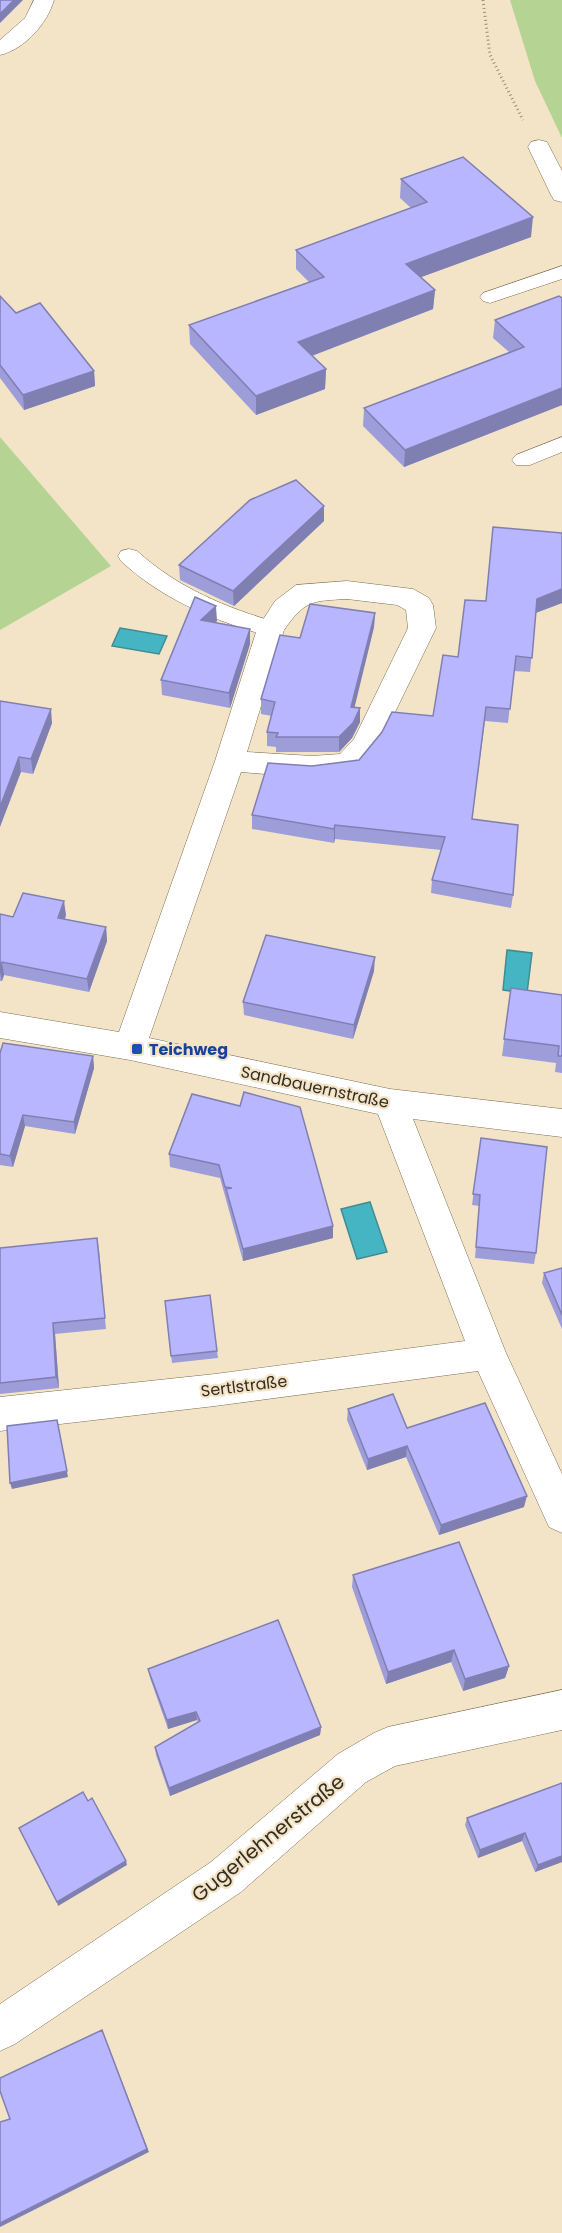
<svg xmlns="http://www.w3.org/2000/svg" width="562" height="2233" font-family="Poppins,sans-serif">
	<rect width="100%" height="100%" fill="#f4e4c7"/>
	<g fill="#b5d493">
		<path d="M 510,0 L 562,0 L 562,138 L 535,81 Z"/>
		<path d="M 0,437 L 111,566 L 0,630 Z"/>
	</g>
	<g fill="#46b5c3" stroke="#408c93" stroke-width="1.5">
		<path d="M 120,628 L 167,636 L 159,654 L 112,646 Z"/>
		<path d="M 507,950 L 532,953 L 527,993 L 503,990 Z"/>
		<path d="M 370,1202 L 387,1252 L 357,1259 L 341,1209 Z"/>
	</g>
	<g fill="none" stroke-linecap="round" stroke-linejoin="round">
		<g stroke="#7b6d53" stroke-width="1">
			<g id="lane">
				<path d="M 562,266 L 562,279 L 490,303 L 483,301 L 480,297 L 483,293 Z"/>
				<path d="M 562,437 L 562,452 L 530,465 L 516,465 L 512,460 L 516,455 Z"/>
				<path d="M 129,549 L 137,551 C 178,588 226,608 279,623 L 282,629 L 279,635 L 271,637 C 216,621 164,601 121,561 L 118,556 L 121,551 Z"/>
			</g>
		</g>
		<g stroke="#7b6d53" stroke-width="1">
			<g id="street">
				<path d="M 34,0 L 54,0 C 47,24 25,49 0,55 L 0,40 L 25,18 Z"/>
				<path d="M 539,140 L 547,142 L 562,171 L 562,202 L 554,200 L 551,195 L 528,147 L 531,142 Z"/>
				<path d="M 347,581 L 413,589 L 429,598 L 433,605 L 436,628 L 379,745 L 358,772 L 312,778 L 241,772 L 149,1038 L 390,1089 L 562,1109 L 562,1137 L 413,1119 L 506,1353 L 562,1474 L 562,1533 L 549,1527 L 478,1371 L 215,1406 L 0,1431 L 0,1397 L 215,1374 L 465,1341 L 378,1114 L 130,1060 L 0,1038 L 0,1012 L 119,1032 L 215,761 L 257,629 L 275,601 L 296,585 ZM 347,599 L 397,605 L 406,610 L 408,628 L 354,739 L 340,754 L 312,756 L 247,752 L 284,630 C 305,600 312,601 347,599 Z"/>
				<path d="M 562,1690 L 562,1730 L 395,1766 L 366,1782 L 241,1892 L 15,2044 L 0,2051 L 0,2004 L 211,1862 L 338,1754 L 374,1733 L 388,1727 Z"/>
			</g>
		</g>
		<path stroke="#988d78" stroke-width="3" stroke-dasharray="1 3" stroke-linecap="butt" d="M 483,0 L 490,55 L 523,120"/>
		<use href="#lane" fill="#fff" fill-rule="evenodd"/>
		<use href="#street" fill="#fff" fill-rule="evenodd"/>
	</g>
	<g fill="#9d9dda">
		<path d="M 401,179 L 531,237 L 421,277 L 435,290 L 433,309 L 312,356 L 326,369 L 325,389 L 256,415 L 190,344 L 189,325 L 309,282 L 296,269 L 296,250 L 411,208 L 400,198 Z"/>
		<path d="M 0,296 L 16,313 L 94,371 L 95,386 L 24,410 L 0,378 Z"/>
		<path d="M 562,298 L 562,405 L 404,467 L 363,426 L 364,408 L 509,352 L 493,338 L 495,320 Z"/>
		<path d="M 324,521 L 234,606 L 180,580 L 179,565 Z"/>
		<path d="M 562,533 L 562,603 L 536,613 L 530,672 L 514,671 L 508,723 L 485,721 L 472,819 L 513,895 L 511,908 L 431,893 L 432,880 L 441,850 L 335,839 L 334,843 L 252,829 L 252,815 L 312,766 L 359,760 L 433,716 L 458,657 L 485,601 Z"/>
		<path d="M 195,597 L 217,621 L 215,623 L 250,629 L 250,644 L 230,708 L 162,695 L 161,680 Z"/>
		<path d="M 375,613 L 374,627 L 354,707 L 360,708 L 360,722 L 352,738 L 339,752 L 276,752 L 276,747 L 267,746 L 267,732 L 272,716 L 261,714 L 261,699 L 300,638 Z"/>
		<path d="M 0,701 L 52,723 L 33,774 L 21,772 Z"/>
		<path d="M 0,914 L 13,917 L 66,915 L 65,919 L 106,927 L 107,941 L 89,992 L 4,975 L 2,981 L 0,981 Z"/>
		<path d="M 374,971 L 353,1039 L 244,1015 L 243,1002 Z"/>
		<path d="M 511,988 L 562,995 L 562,1073 L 555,1072 L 556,1063 L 502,1056 Z"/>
		<path d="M 0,1053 L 93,1056 L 94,1068 L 75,1134 L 25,1126 L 13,1167 L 0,1165 Z"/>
		<path d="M 192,1094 L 333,1238 L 243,1261 L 220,1178 L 170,1167 L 169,1154 Z"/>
		<path d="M 481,1138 L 536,1253 L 534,1264 L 475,1258 L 479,1206 L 472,1205 Z"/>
		<path d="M 97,1238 L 106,1329 L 55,1334 L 59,1388 L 0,1394 L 0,1248 Z"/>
		<path d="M 562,1268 L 562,1329 L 542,1283 L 544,1273 Z"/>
		<path d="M 165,1301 L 217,1351 L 218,1358 L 172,1363 Z"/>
		<path d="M 348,1409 L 407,1428 L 524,1507 L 439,1535 L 406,1457 L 367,1470 L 347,1420 Z"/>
		<path d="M 353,1575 L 509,1666 L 505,1678 L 463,1691 L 451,1662 L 386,1684 L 352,1587 Z"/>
		<path d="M 148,1669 L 321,1727 L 320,1735 L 170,1796 L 156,1755 L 155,1747 L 198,1722 L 197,1720 L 168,1729 L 150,1678 Z"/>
		<path d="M 562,1783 L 562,1862 L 535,1872 L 522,1841 L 478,1858 L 465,1825 L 467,1818 Z"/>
	</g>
	<g fill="#807fb2">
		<path d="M 14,0 L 23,0 L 0,23 L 0,14 Z"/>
		<path d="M 533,217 L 531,237 L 405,283 L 406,264 Z"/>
		<path d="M 435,290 L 433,309 L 298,361 L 298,342 Z"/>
		<path d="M 326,369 L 325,389 L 256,415 L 256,396 Z"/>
		<path d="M 94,371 L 95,386 L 24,410 L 23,395 Z"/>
		<path d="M 562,388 L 562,405 L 404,467 L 405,450 Z"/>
		<path d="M 324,506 L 324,521 L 234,606 L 233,591 Z"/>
		<path d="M 562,589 L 562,603 L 535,613 L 537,599 Z"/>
		<path d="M 216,606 L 217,621 L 202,635 L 201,620 Z"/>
		<path d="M 375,613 L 374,627 L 351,722 L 351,707 Z"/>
		<path d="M 250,629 L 250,644 L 230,708 L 229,693 Z"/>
		<path d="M 360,708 L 360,722 L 352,738 L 339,752 L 339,737 Z"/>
		<path d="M 51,709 L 52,723 L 33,774 L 31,759 Z"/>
		<path d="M 19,757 L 21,772 L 0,827 L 0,807 Z"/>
		<path d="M 335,825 L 335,839 L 334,843 L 334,829 Z"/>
		<path d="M 64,901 L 66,915 L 60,932 L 58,918 Z"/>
		<path d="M 106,927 L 107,941 L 89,992 L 87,979 Z"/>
		<path d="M 375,957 L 374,971 L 353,1039 L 354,1025 Z"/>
		<path d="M 2,962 L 4,975 L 2,981 L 0,972 L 0,966 Z"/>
		<path d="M 93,1056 L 94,1068 L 75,1134 L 74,1122 Z"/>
		<path d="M 23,1115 L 25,1126 L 13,1167 L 10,1156 Z"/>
		<path d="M 333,1226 L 333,1238 L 243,1261 L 243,1249 Z"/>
		<path d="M 97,1238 L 99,1250 L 106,1329 L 105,1318 Z"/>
		<path d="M 53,1323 L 55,1334 L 59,1388 L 56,1377 Z"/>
		<path d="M 57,1420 L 68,1477 L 12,1489 L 10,1483 Z"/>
		<path d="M 407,1446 L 406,1457 L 367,1470 L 368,1459 Z"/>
		<path d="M 527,1496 L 524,1507 L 439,1535 L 441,1525 Z"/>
		<path d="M 454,1650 L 451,1662 L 386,1684 L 388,1672 Z"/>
		<path d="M 509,1666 L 505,1678 L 463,1691 L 465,1679 Z"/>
		<path d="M 196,1712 L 197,1720 L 168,1729 L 167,1720 Z"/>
		<path d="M 321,1727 L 320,1735 L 170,1796 L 169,1788 Z"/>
		<path d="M 525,1833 L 522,1841 L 478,1858 L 480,1850 Z"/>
		<path d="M 562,1856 L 562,1862 L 535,1872 L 538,1865 Z"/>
		<path d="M 126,1861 L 127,1865 L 58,1906 L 57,1902 Z"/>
		<path d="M 102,2030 L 149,2152 L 0,2227 L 0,2223 Z"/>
	</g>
	<g fill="#b7b6fe" stroke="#807fb2" stroke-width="1.5">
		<path d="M 0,0 L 14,0 L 0,14 Z"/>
		<path d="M 463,157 L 533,217 L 406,264 L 435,290 L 298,342 L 326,369 L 256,396 L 189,325 L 324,277 L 296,250 L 427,202 L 401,179 Z"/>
		<path d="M 0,296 L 16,313 L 40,303 L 94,371 L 23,395 L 0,365 Z"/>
		<path d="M 559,296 L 562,298 L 562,388 L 405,450 L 364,408 L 524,347 L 495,320 Z"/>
		<path d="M 296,480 L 324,506 L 233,591 L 179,565 L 250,500 Z"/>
		<path d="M 493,527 L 562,533 L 562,589 L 537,599 L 532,658 L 516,656 L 510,709 L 486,707 L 472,819 L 518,825 L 513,895 L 432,880 L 445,837 L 335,825 L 334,829 L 252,815 L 268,763 L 312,766 L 359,760 L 382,732 L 392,712 L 433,716 L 443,655 L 458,657 L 465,600 L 486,601 Z"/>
		<path d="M 195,597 L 216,606 L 201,620 L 250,629 L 229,693 L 161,680 Z"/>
		<path d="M 310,604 L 375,613 L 351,707 L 360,708 L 353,723 L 339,737 L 276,737 L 278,733 L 267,732 L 275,702 L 261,699 L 280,635 L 300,638 Z"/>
		<path d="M 0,701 L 51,709 L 31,759 L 19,757 L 0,807 Z"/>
		<path d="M 23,893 L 64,901 L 58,918 L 106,927 L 87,979 L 2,962 L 0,966 L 0,914 L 13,917 Z"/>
		<path d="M 266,935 L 375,957 L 354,1025 L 243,1002 Z"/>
		<path d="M 511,988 L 562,995 L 562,1056 L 558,1056 L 559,1046 L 504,1039 Z"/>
		<path d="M 3,1043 L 93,1056 L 74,1122 L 23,1115 L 10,1156 L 0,1154 L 0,1053 Z"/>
		<path d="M 244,1092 L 300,1107 L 333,1226 L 243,1249 L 226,1189 L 232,1188 L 225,1187 L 219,1165 L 169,1154 L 192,1094 L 240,1106 Z"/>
		<path d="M 481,1138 L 547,1147 L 536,1253 L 476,1247 L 480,1195 L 473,1194 Z"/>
		<path d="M 97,1238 L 105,1318 L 53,1323 L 56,1377 L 0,1383 L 0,1248 Z"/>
		<path d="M 562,1268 L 562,1315 L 544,1273 Z"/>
		<path d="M 210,1295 L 217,1351 L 171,1356 L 165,1301 Z"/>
		<path d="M 393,1394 L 407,1428 L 485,1403 L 527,1496 L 441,1525 L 407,1446 L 368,1459 L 348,1409 Z"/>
		<path d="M 57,1420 L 67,1471 L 10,1483 L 7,1426 Z"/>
		<path d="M 459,1542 L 509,1666 L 465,1679 L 454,1650 L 388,1672 L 353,1575 Z"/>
		<path d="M 278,1620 L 321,1727 L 169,1788 L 155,1747 L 200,1721 L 196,1712 L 167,1720 L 148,1669 Z"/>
		<path d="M 562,1783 L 562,1856 L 538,1865 L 525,1833 L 480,1850 L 467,1818 Z"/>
		<path d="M 83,1792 L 88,1801 L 92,1798 L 126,1861 L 57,1902 L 19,1828 Z"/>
		<path d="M 102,2030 L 147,2149 L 0,2223 L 0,2122 L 10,2119 L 0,2091 L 0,2078 Z"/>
	</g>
	<rect fill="#1a4fb4" stroke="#f4e4c7" stroke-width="2" x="131" y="1043" width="12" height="12" rx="3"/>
	<g text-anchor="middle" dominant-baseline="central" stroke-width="4.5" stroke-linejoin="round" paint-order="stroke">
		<g font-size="16" font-weight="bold" fill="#164399" stroke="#f4e4c7" text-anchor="start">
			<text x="149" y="1049">Teichweg</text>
		</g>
		<g font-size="16" fill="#332d22" stroke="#f4e4c7">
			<text transform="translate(315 1087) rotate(12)">Sandbauernstraße</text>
			<text transform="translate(244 1386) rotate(-7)">Sertlstraße</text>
		</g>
		<g font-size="20" fill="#332d22" stroke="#f4e4c7">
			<text transform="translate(268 1838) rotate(-39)">Gugerlehnerstraße</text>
		</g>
	</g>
</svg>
